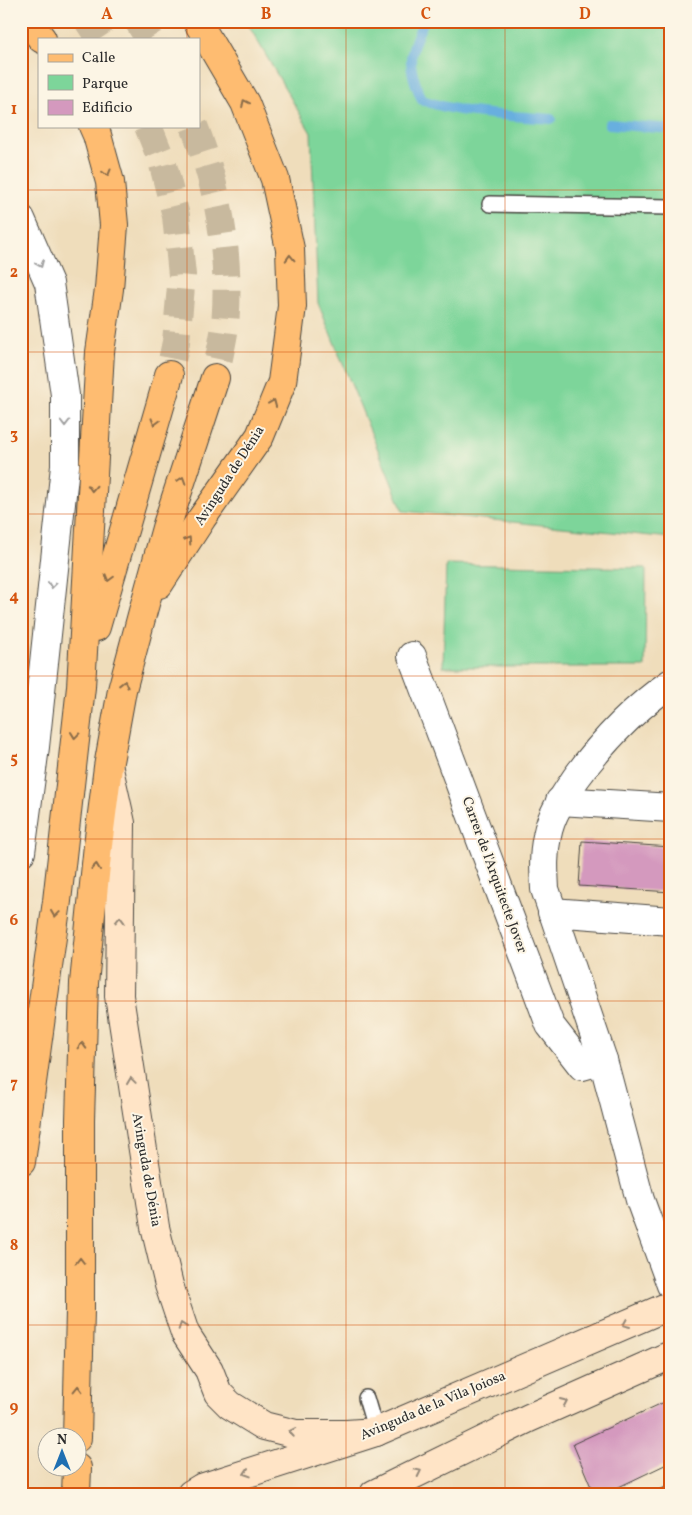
<svg xmlns="http://www.w3.org/2000/svg" width="692" height="1515" font-family="Vollkorn,serif">
	<rect width="100%" height="100%" fill="#fcf5e5"/>
	<filter id="ink" filterUnits="userSpaceOnUse"><feTurbulence type="fractalNoise" baseFrequency=".02" numOctaves="2"/><feDisplacementMap in="SourceGraphic" scale="10" xChannelSelector="R" yChannelSelector="G"/><feConvolveMatrix kernelMatrix="1 2 1 2 8 2 1 2 1" color-interpolation-filters="sRGB"/></filter>
	<filter id="wash" filterUnits="userSpaceOnUse"><feTurbulence type="fractalNoise" baseFrequency=".0096" numOctaves="4" result="noise"/><feDisplacementMap in="SourceGraphic" scale="20" xChannelSelector="R" yChannelSelector="G"/><feGaussianBlur stdDeviation="1.12" result="paint"/><feColorMatrix in="noise" values="0 0 0 0 0 0 0 0 0 0 0 0 0 0 0 0 0 1.4 0 .05"/><feComposite in="paint" operator="in"/></filter>
	<g filter="url(#wash)">
		<rect width="100%" height="100%" fill="#efddbb"/>
		<g fill="#7dd59a" stroke="#548062">
			<path d="M 246,21 L 671,21 L 671,538 L 403,511 L 318,303 L 311,133 Z"/>
			<path d="M 446,564 L 646,568 L 645,667 L 443,667 Z"/>
		</g>
		<g fill="none" stroke-linecap="round" stroke-linejoin="round">
			<g stroke="#68afdf" stroke-width="10">
				<path d="M 424,21 C 407,55 407,65 422,100 C 463,115 508,115 551,119"/>
				<path d="M 609,124 L 671,129"/>
			</g>
		</g>
		<g id="blocks">
			<g fill="#d499be">
				<path d="M 582,841 L 671,847 L 671,892 L 579,886 Z"/>
				<path d="M 671,1399 L 671,1462 L 604,1494 L 594,1494 L 573,1444 Z"/>
			</g>
		</g>
	</g>
	<g filter="url(#ink)">
		<use href="#blocks" fill-opacity="0" stroke="#484641" stroke-width="1"/>
		<g fill="none" stroke-linecap="round" stroke-linejoin="round">
			<g stroke="#c8b99e" stroke-width="28" stroke-dasharray="28 14" stroke-linecap="butt">
				<path d="M 88,21 L 100,39"/>
				<path d="M 138,21 L 149,39"/>
				<path d="M 148,126 L 162,161 L 176,216 L 182,275 L 176,342 L 169,375"/>
				<path d="M 194,126 C 219,189 231,257 225,325 C 223,343 218,360 215,378"/>
			</g>
			<g stroke="#484641" stroke-width="18">
				<g id="lane">
					<path d="M 490,204 L 671,207"/>
					<path d="M 366,1398 L 376,1432"/>
				</g>
			</g>
			<g stroke="#484641" stroke-width="30">
				<g id="street">
					<path d="M 21,219 L 49,283 L 65,395 L 65,466 L 35,747 L 21,852"/>
					<path d="M 412,656 L 550,1025 L 582,1066 L 603,1060"/>
					<path d="M 671,683 C 633,709 603,741 576,778 C 564,796 551,814 547,836 C 543,854 544,871 545,889 L 603,1060 L 640,1200 L 671,1285"/>
					<path d="M 560,801 L 671,808"/>
					<path d="M 552,912 L 671,921"/>
				</g>
			</g>
			<g stroke="#484641" stroke-width="30">
				<g id="secondary">
					<path d="M 109,769 L 121,823 L 119,996 L 155,1227 L 169,1285 L 185,1333 L 209,1370 L 218,1393 L 230,1405 L 264,1426 L 296,1434 L 346,1434 L 376,1432"/>
					<path d="M 191,1494 L 201,1488 L 376,1432 L 671,1305"/>
					<path d="M 374,1494 L 529,1418 L 671,1355"/>
				</g>
			</g>
			<g stroke="#484641" stroke-width="30">
				<g id="primary">
					<path d="M 28,21 L 42,39"/>
					<path d="M 159,584 L 202,518 L 260,436 L 282,382 L 292,306 L 290,249 L 275,179 L 245,103 L 197,21"/>
					<path d="M 96,627 L 169,375"/>
					<path d="M 21,1162 L 57,901 L 81,687 L 100,352 L 109,289 L 114,225 L 110,182 L 97,135 L 93,126"/>
					<path d="M 77,1438 L 80,1310 L 80,1120 L 84,983 L 98,845 L 108,767 L 122,690 L 143,611 L 166,528 L 215,378"/>
					<path d="M 76,1494 L 77,1468"/>
				</g>
			</g>
			<use href="#lane" stroke="#fff" stroke-width="15"/>
			<use href="#street" stroke="#fff" stroke-width="28"/>
			<use href="#secondary" stroke="#ffe4c6" stroke-width="28"/>
			<use href="#primary" stroke="#febc71" stroke-width="28"/>
			<path stroke="#2b2b2b" stroke-width="1" d="M 652,1494 L 671,1484"/>
		</g>
		<defs><path id="oneway-chevron" d="M-2-3.5L2.5 0L-2 3.5" fill="none" stroke-width="1.6" stroke-linecap="round" stroke-linejoin="round" transform="scale(1.25)"/></defs>
		<g stroke="#8a6c4a">
			<use href="#oneway-chevron" transform="translate(245 103) rotate(-116)"/>
			<use href="#oneway-chevron" transform="translate(107 173) rotate(75)"/>
			<use href="#oneway-chevron" transform="translate(290 258) rotate(-92)"/>
			<use href="#oneway-chevron" transform="translate(273 403) rotate(-67)"/>
			<use href="#oneway-chevron" transform="translate(155 422) rotate(106)"/>
			<use href="#oneway-chevron" transform="translate(182 480) rotate(-72)"/>
			<use href="#oneway-chevron" transform="translate(92 488) rotate(93)"/>
			<use href="#oneway-chevron" transform="translate(188 540) rotate(-57)"/>
			<use href="#oneway-chevron" transform="translate(109 578) rotate(106)"/>
			<use href="#oneway-chevron" transform="translate(124 684) rotate(-76)"/>
			<use href="#oneway-chevron" transform="translate(75 735) rotate(96)"/>
			<use href="#oneway-chevron" transform="translate(96 867) rotate(-84)"/>
			<use href="#oneway-chevron" transform="translate(55 914) rotate(98)"/>
			<use href="#oneway-chevron" transform="translate(82 1046) rotate(-88)"/>
			<use href="#oneway-chevron" transform="translate(80 1261) rotate(-90)"/>
			<use href="#oneway-chevron" transform="translate(78 1389) rotate(-89)"/>
		</g>
		<g stroke="#a0a0a0">
			<use href="#oneway-chevron" transform="translate(40 264) rotate(67)"/>
			<use href="#oneway-chevron" transform="translate(65 423) rotate(90)"/>
			<use href="#oneway-chevron" transform="translate(52 585) rotate(96)"/>
		</g>
		<g stroke="#958878">
			<use href="#oneway-chevron" transform="translate(120 920) rotate(-89)"/>
			<use href="#oneway-chevron" transform="translate(131 1081) rotate(-98)"/>
			<use href="#oneway-chevron" transform="translate(626 1324) rotate(157)"/>
			<use href="#oneway-chevron" transform="translate(182 1326) rotate(-109)"/>
			<use href="#oneway-chevron" transform="translate(564 1402) rotate(-24)"/>
			<use href="#oneway-chevron" transform="translate(292 1432) rotate(-170)"/>
			<use href="#oneway-chevron" transform="translate(418 1472) rotate(-26)"/>
			<use href="#oneway-chevron" transform="translate(247 1473) rotate(162)"/>
		</g>
	</g>
	<path fill="none" stroke="#d5540f" stroke-width="1" stroke-opacity="0.55" d="M 187,21 L 187,39M 346,21 L 346,1494M 505,21 L 505,1494M 187,126 L 187,1494M 21,190 L 671,190M 21,352 L 671,352M 21,514 L 671,514M 21,676 L 671,676M 21,839 L 671,839M 21,1001 L 671,1001M 21,1163 L 671,1163M 21,1325 L 671,1325"/>
	<g text-anchor="middle" dominant-baseline="central" stroke-width="4" stroke-linejoin="round" paint-order="stroke">
		<g font-size="14" fill="#2b2b2b" stroke="#fcf5e5">
			<text transform="translate(230 476) rotate(-57)">Avinguda de Dénia</text>
			<text transform="translate(494 875) rotate(70)">Carrer de l'Arquitecte Jover</text>
			<text transform="translate(146 1170) rotate(80)">Avinguda de Dénia</text>
			<text transform="translate(433 1406) rotate(-23)">Avinguda de la Vila Joiosa</text>
		</g>
	</g>
	<rect width="692" height="1515" fill="none" stroke="#fcf5e5" stroke-width="55"/>
	<rect x="38" y="38" width="162" height="90" fill="#fcf5e5" stroke="#a8a49b"/>
	<rect x="48" y="54" width="25" height="8" fill="#febc71" stroke="#a8a49b"/>
	<text x="82" y="62" font-size="15" fill="#2b2b2b">Calle</text>
	<rect x="48" y="75" width="25" height="15" fill="#7dd59a" stroke="#a8a49b"/>
	<text x="82" y="88" font-size="15" fill="#2b2b2b">Parque</text>
	<rect x="48" y="100" width="25" height="15" fill="#d499be" stroke="#a8a49b"/>
	<text x="82" y="112" font-size="15" fill="#2b2b2b">Edificio</text>
	<g transform="translate(62 1452)"><circle r="24" fill="#fcf5e5" stroke="#a8a49b"/>
	<path d="M0-4L9 19L0 12L-9 19Z" fill="#1f6fb2"/>
	<text y="-8" font-size="14" font-weight="bold" text-anchor="middle" fill="#2b2b2b">N</text>
	</g>
	<rect x="28" y="28" width="636" height="1460" fill="none" stroke="#d5540f" stroke-width="2"/>
	<g font-size="16" text-anchor="middle" font-weight="bold" fill="#d5540f">
		<text x="107" y="19">A</text>
		<text x="266" y="19">B</text>
		<text x="426" y="19">C</text>
		<text x="585" y="19">D</text>
		<text x="14" y="114">1</text>
		<text x="14" y="277">2</text>
		<text x="14" y="439">3</text>
		<text x="14" y="601">4</text>
		<text x="14" y="763">5</text>
		<text x="14" y="925">6</text>
		<text x="14" y="1088">7</text>
		<text x="14" y="1250">8</text>
		<text x="14" y="1412">9</text>
	</g>
</svg>
